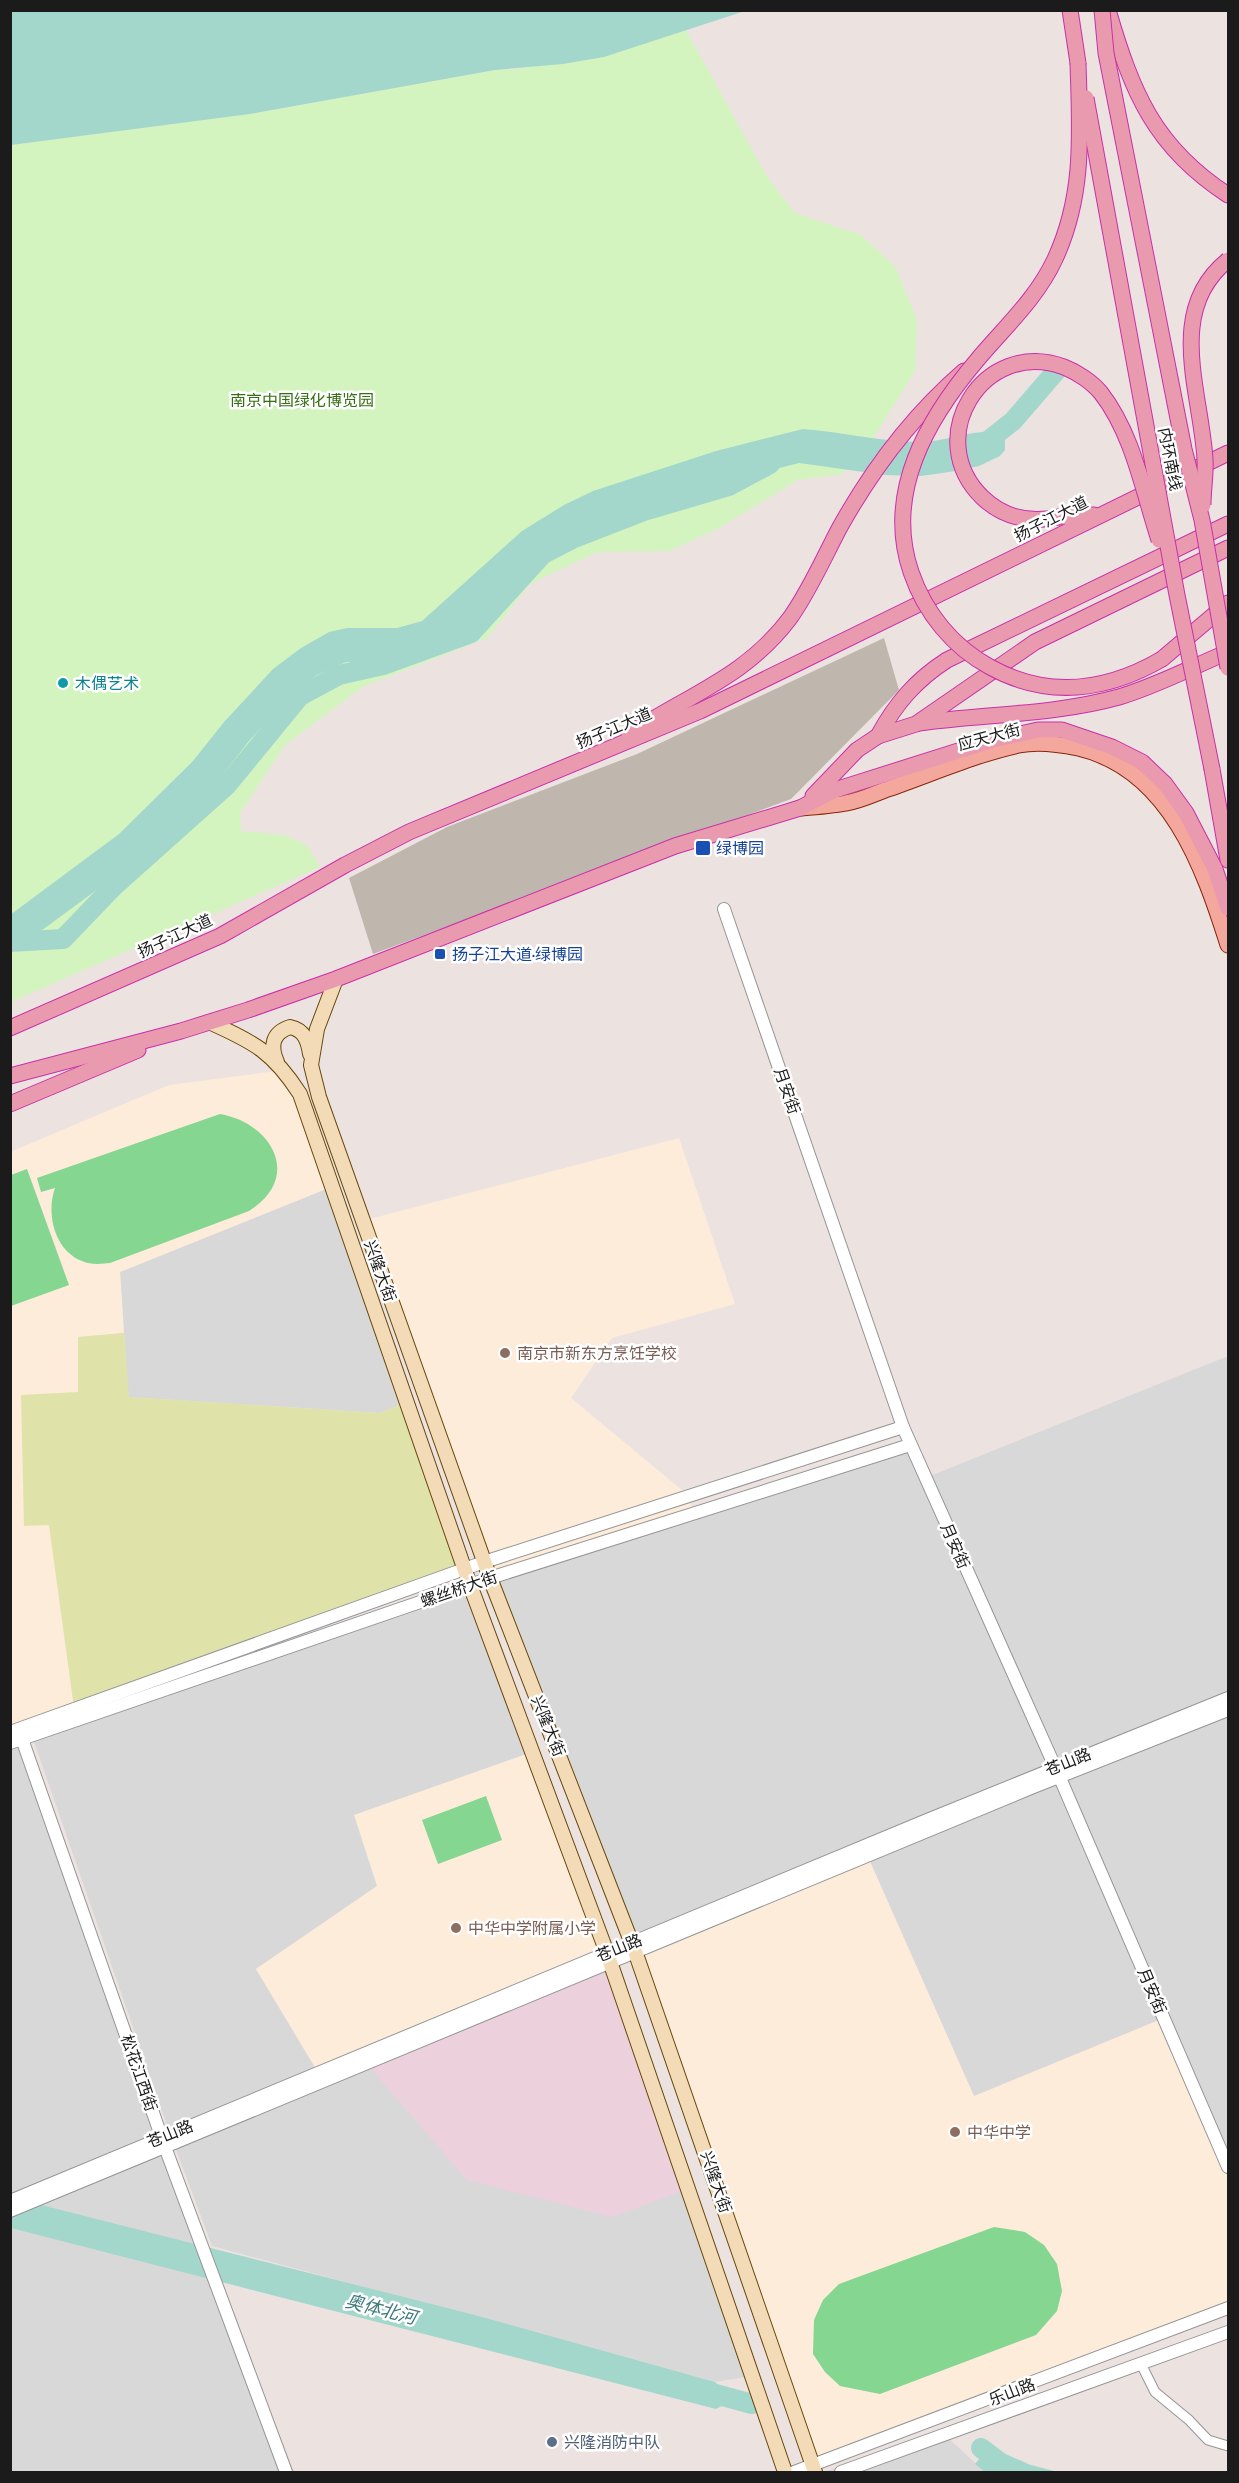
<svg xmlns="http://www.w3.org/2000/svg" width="1239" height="2483" font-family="'Space Grotesk','Noto Sans SC',sans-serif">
	<rect width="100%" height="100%" fill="#ece3e1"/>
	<g fill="#d9d8d8">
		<path d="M 331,1187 L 407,1402 L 380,1413 L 128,1397 L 120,1272 Z"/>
		<path d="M 1228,1356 L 1228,1698 L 633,1942 L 490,1578 L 910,1445 L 925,1478 Z"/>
		<path d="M 470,1585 L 532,1752 L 377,1886 L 256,1969 L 316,2069 L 170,2134 L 32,1736 Z"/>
		<path d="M 1228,1710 L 1228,2167 L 1164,2018 L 974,2097 L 868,1857 Z"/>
		<path d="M 22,1739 L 165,2147 L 294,2472 L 11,2472 L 10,1743 Z"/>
		<path d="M 367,2064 L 687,2189 L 752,2376 L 715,2382 L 212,2246 L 174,2144 Z"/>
		<path d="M 945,2435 L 985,2472 L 823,2472 Z"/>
	</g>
	<path fill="#ecd1dc" d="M 611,1963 L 687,2189 L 612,2217 L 467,2180 L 367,2064 Z"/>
	<g fill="#fcecd9">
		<path d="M 284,1070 L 331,1187 L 120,1272 L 124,1333 L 78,1337 L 79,1392 L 24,1525 L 49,1524 L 76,1720 L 10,1743 L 10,1152 L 169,1085 Z"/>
		<path d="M 679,1138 L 735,1304 L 612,1338 L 571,1398 L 688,1495 L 693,1512 L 490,1578 L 362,1221 Z"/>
		<path d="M 532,1752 L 607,1953 L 316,2069 L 256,1969 L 377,1886 L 354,1815 Z"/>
		<path d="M 868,1857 L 974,2096 L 1164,2018 L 1228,2167 L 1228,2308 L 810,2467 L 636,1953 Z"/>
	</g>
	<path fill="#bfb7ad" d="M 884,638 L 899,690 L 791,799 L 373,954 L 349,878 L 447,827 L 637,754 Z"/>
	<path fill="#e0e3a9" d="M 124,1333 L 129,1397 L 380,1413 L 407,1402 L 464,1569 L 74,1708 L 49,1525 L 24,1526 L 21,1395 L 78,1392 L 78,1337 Z"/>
	<path fill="#d3f4bf" d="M 686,30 L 767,177 L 795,213 L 861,235 L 896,268 L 917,320 L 915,371 L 871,442 L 842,474 L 798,480 L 717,529 L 669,551 L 597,552 L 530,584 L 487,638 L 364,686 L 285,745 L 240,813 L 241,831 L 284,835 L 307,845 L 320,867 L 11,1002 L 10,145 L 250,114 L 495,70 L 518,69 Z"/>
	<g fill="#84d691">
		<path d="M 220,1114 C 272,1123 303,1177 249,1211 L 110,1263 C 101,1264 91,1265 82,1261 C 54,1250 46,1213 55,1188 L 41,1192 L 37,1178 Z"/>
		<path d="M 27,1169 L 69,1285 L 11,1306 L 11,1175 Z"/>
		<path d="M 486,1796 L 502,1840 L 438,1864 L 422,1820 Z"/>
		<path d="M 994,2227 L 1025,2232 L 1044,2245 L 1057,2264 L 1062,2291 L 1057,2311 L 1036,2335 L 880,2394 L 840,2386 L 825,2372 L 813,2354 L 814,2320 L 823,2300 L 839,2284 Z"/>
	</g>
	<g fill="#a4d7cb">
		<path d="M 10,11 L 11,10 L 745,11 L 604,57 L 563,64 L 495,70 L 250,114 L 11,145 Z"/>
		<path d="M 803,429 C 843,432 882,442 922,442 C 948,441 973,429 999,432 L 1005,441 L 1005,450 L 1000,456 L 979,466 L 956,471 L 921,476 L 885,475 L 799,463 L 721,483 L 602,522 L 540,557 L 448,643 L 431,652 L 396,662 L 346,662 L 317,675 L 294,692 L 249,741 L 218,781 L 140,858 L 11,953 L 10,915 L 119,834 L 193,761 L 224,722 L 273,669 L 301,648 L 329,632 L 347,628 L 397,628 L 422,621 L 522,531 L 564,505 L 593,491 L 716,451 Z"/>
		<path d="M 10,2197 L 471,2314 L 715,2382 L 734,2400 L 716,2409 L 11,2228 Z"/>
		<path d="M 985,2452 L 999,2453 L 1012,2460 L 1058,2472 L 985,2472 L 975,2464 Z"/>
	</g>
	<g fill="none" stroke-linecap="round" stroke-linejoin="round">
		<g stroke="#a4d7cb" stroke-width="20">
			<path d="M 980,447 L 1013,421 L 1057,370"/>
			<path d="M 10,942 L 63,939 L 113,887 L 227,785 L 300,696 L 339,675 L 383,665 L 471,633 L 543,554 L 572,539 L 644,511 L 729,486 L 770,464"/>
			<path d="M 708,2392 L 752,2404"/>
			<path d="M 981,2448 L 1001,2463 L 1022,2472"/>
		</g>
		<g stroke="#959595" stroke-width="11">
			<path id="minor" d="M 1141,2364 L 1155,2392 L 1189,2420 L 1208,2440 L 1228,2446"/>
		</g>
		<g stroke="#959595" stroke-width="14">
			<g id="tertiary">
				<path d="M 724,909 L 903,1427 L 1060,1778 L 1228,2167"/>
				<path d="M 10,1732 L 484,1562 L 903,1427"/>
				<path d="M 22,1739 L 165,2147 L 286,2472"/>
				<path d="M 10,1743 L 490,1578 L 910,1445"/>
				<path d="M 10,2201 L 927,1820 L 1228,1698"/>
				<path d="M 10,2211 L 1031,1788 L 1228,1710"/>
				<path d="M 794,2472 L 1228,2308"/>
				<path d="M 841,2472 L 1228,2332"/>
			</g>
		</g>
		<g stroke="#67480c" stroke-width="16">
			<g id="secondary">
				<path d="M 336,979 L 317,1029 L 311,1065 L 319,1097 L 490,1578 L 636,1954 L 815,2472"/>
				<path d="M 209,1022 C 254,1042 273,1052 300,1094 L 470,1585 L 607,1953 L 785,2472"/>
				<path d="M 277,1062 C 270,1046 272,1033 290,1027 C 304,1030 308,1040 310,1054"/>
			</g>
		</g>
		<g stroke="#87250a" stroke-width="17">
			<path id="primary" d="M 800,808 C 815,807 831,806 846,803 C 859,801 872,795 885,790 C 929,775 973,755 1019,745 C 1038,741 1059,744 1078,748 C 1169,769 1203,866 1228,945"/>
		</g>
		<g stroke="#c830a9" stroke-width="17">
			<g id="trunk">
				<path d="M 1070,10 L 1078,63"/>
				<path d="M 1108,10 C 1132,92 1154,147 1228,195"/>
				<path d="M 1058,517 L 1094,515"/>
				<path d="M 1162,659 L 1228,603"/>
				<path d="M 919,723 C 985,714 1054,715 1119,697 C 1156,686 1192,667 1228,652"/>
				<path d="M 629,734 C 688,695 746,677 790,618 C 810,590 824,557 840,527 C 873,468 913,415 964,371"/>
				<path d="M 878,736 C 896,703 916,680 947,660 L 1228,524"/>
				<path d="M 1212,769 L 1228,860"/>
				<path d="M 813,796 L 857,750 L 878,736 L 916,724 L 1035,642 L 1228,548"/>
				<path d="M 10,1028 L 220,936 L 345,865 L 409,832 L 700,711 L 1228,453"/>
				<path d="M 10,1076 L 181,1031 L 248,1010 L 336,979 L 675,846 L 800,808 L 835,790 L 993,740 L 1038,730 L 1062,730 L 1112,747 L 1142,762 L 1165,784 L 1186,813 L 1215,869 L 1228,908"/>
				<path d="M 10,1104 L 138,1050"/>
			</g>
		</g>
		<use href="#minor" stroke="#fff" stroke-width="9"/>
		<use href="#tertiary" stroke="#fff" stroke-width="12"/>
		<use href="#secondary" stroke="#f4dbb7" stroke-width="14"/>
		<use href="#primary" stroke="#f4a79d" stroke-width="15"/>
		<use href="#trunk" stroke="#ea9aaf" stroke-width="15"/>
		<g stroke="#c830a9" stroke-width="17" stroke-linecap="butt">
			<g id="trunk-bridge">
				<path d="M 1102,10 L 1106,53 L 1184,449 L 1202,520 L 1228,668"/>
				<path d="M 1078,63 C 1080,133 1085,194 1055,259 C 1037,298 1005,327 978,359 C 927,419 884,493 911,572 C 925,613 953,647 990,667 C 1048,699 1107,691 1162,659"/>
				<path d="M 1086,98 L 1177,595 L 1212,769"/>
				<path d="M 1203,505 C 1203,490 1206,474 1205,459 C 1201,392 1165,310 1228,260"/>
				<path d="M 1058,517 C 1031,523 1004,518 983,498 C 921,439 983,337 1064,367 C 1077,372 1092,382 1101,393 C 1133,434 1143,491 1159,540"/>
			</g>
		</g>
		<use href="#trunk-bridge" stroke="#ea9aaf" stroke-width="15"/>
	</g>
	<circle fill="#0f9aa8" stroke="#fff" stroke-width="2" cx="63" cy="683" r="6"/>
	<g fill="#1a4fb4" stroke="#fff" stroke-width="2">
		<rect x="695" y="840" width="16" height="16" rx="3"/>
		<rect x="434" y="948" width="12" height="12" rx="3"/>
	</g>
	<g fill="#8d6e63" stroke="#fff" stroke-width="2">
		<circle cx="505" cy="1353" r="6"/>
		<circle cx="456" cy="1928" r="6"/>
		<circle cx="955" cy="2132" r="6"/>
	</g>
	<circle fill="#5c6f8a" stroke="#fff" stroke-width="2" cx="552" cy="2442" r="6"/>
	<g text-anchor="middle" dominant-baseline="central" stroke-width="5" stroke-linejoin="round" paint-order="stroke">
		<g font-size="16" fill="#356f13" stroke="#fff">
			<text x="302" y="400">南京中国绿化博览园</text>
		</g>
		<g font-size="16" fill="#1b1b1b" stroke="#fff">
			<text transform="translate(1170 459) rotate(79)">内环南线</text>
			<text transform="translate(1051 519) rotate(-27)">扬子江大道</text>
			<text transform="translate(614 728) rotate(-23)">扬子江大道</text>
			<text transform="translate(989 737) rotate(-15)">应天大街</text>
			<text transform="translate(175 936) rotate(-25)">扬子江大道</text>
			<text transform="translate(787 1091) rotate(71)">月安街</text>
			<text transform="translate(380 1271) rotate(70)">兴隆大街</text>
			<text transform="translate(955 1546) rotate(66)">月安街</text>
			<text transform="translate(459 1589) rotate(-19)">螺丝桥大街</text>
			<text transform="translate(548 1726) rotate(68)">兴隆大街</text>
			<text transform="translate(1068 1762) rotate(-22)">苍山路</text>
			<text transform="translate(619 1948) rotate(-22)">苍山路</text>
			<text transform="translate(1152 1991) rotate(67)">月安街</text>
			<text transform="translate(139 2073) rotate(71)">松花江西街</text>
			<text transform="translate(170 2134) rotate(-22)">苍山路</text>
			<text transform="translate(716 2182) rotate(71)">兴隆大街</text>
			<text transform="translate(1012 2392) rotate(-21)">乐山路</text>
		</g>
		<g font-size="16" fill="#0d838f" stroke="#fff" text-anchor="start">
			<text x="75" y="683">木偶艺术</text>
		</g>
		<g font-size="16" fill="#164399" stroke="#fff" text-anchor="start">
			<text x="716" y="848">绿博园</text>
			<text x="452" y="954">扬子江大道·绿博园</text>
		</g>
		<g font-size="16" fill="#785e54" stroke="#fff" text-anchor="start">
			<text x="517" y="1353">南京市新东方烹饪学校</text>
			<text x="468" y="1928">中华中学附属小学</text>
			<text x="967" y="2132">中华中学</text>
		</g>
		<g font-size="16" fill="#4e5e75" stroke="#fff" text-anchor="start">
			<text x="564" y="2442">兴隆消防中队</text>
		</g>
		<g font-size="18" font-style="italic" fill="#407b7e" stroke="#fff">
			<text transform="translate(381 2309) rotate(14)">奥体北河</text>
		</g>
	</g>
	<rect width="1239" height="2483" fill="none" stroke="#1b1b1b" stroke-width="24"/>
</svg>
